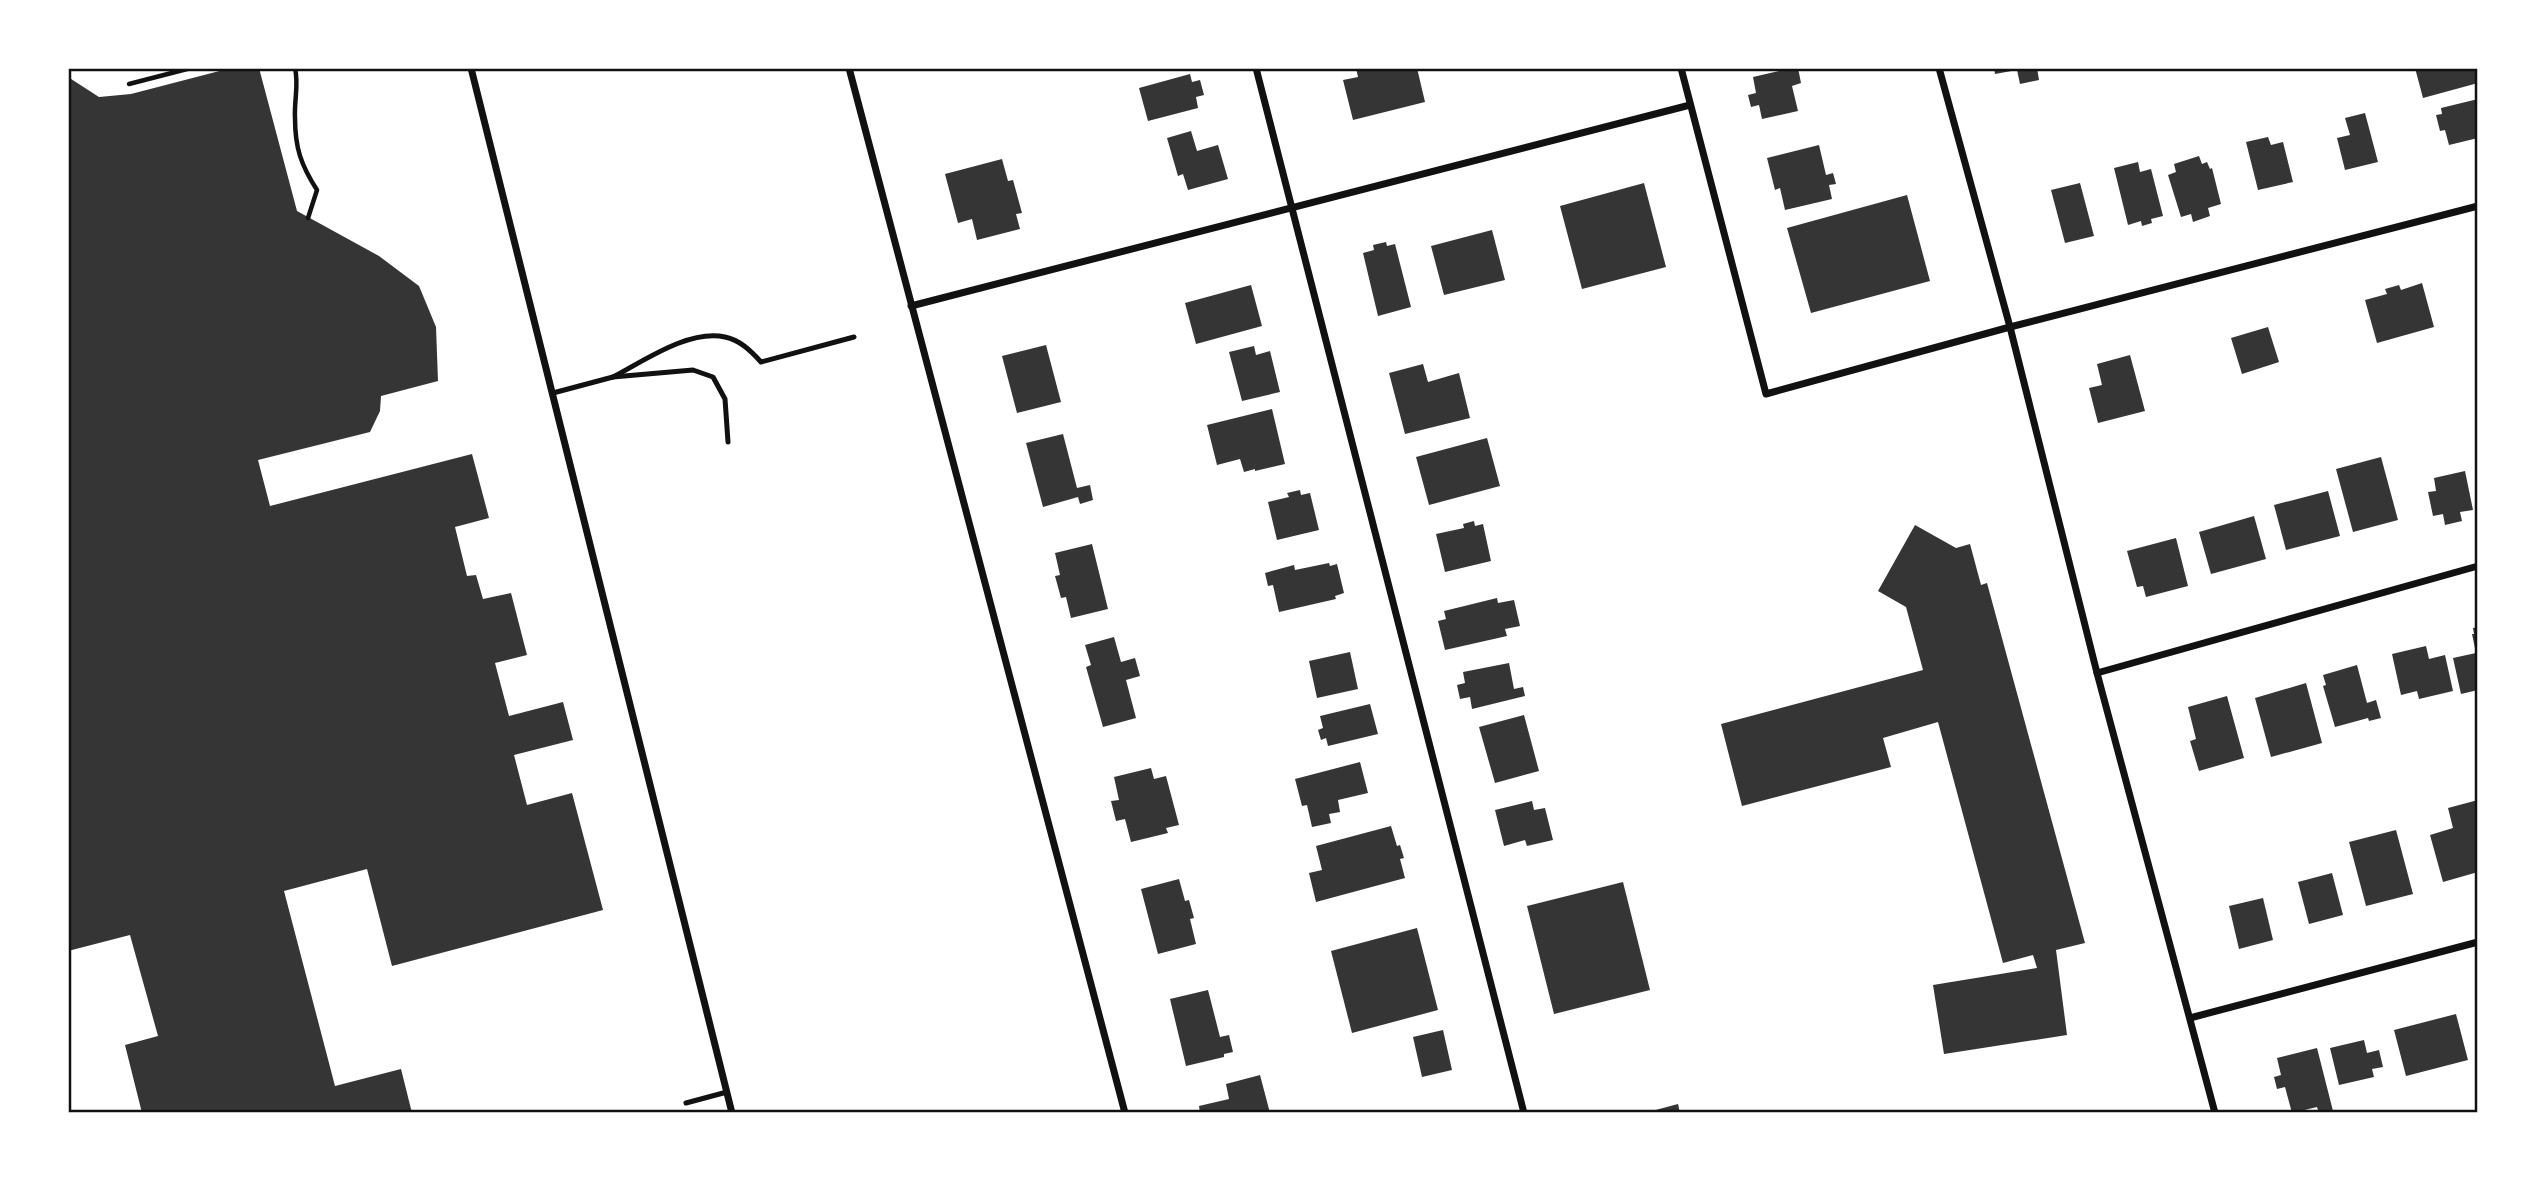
<svg xmlns="http://www.w3.org/2000/svg" width="2546" height="1181" font-family="Lato,sans-serif">
	<rect width="100%" height="100%" fill="#fff"/>
	<g fill="#353535">
		<path d="M 231,68 L 259,68 L 297,211 L 379,256 L 419,286 L 436,327 L 438,381 L 381,396 L 380,411 L 370,432 L 258,460 L 270,506 L 472,454 L 489,518 L 455,527 L 467,576 L 476,575 L 483,599 L 511,593 L 527,655 L 495,663 L 509,716 L 563,702 L 573,740 L 514,755 L 527,805 L 572,793 L 603,910 L 392,966 L 367,869 L 284,891 L 335,1086 L 401,1069 L 412,1113 L 142,1113 L 125,1045 L 158,1036 L 130,935 L 68,951 L 68,77 L 99,97 L 131,94 Z"/>
		<path d="M 1356,68 L 1417,68 L 1425,102 L 1353,120 L 1343,80 L 1358,77 Z"/>
		<path d="M 1792,68 L 1798,68 L 1801,83 L 1792,86 L 1798,111 L 1762,119 L 1759,105 L 1751,107 L 1748,95 L 1756,93 L 1753,77 Z"/>
		<path d="M 1994,68 L 2037,68 L 2039,80 L 2020,84 L 2017,70 L 1995,74 Z"/>
		<path d="M 2415,68 L 2478,68 L 2478,83 L 2423,98 Z"/>
		<path d="M 1190,74 L 1192,82 L 1200,80 L 1204,95 L 1196,97 L 1198,108 L 1148,121 L 1139,88 Z"/>
		<path d="M 2478,99 L 2478,138 L 2449,145 L 2445,130 L 2440,131 L 2436,115 L 2442,114 L 2441,108 Z"/>
		<path d="M 2365,113 L 2378,162 L 2345,170 L 2337,138 L 2350,135 L 2345,118 Z"/>
		<path d="M 1191,131 L 1197,151 L 1218,145 L 1228,179 L 1188,190 L 1183,174 L 1178,176 L 1167,138 Z"/>
		<path d="M 2268,137 L 2271,145 L 2283,142 L 2293,182 L 2258,190 L 2246,142 Z"/>
		<path d="M 1819,145 L 1826,175 L 1833,173 L 1836,184 L 1829,185 L 1832,199 L 1785,210 L 1780,188 L 1775,190 L 1767,158 Z"/>
		<path d="M 2199,156 L 2202,164 L 2207,162 L 2210,169 L 2212,168 L 2221,204 L 2208,208 L 2210,216 L 2193,222 L 2191,214 L 2181,217 L 2168,175 L 2176,172 L 2174,164 Z"/>
		<path d="M 1002,159 L 1008,181 L 1013,180 L 1022,213 L 1016,214 L 1020,229 L 977,240 L 972,219 L 958,223 L 945,174 Z"/>
		<path d="M 2138,162 L 2140,172 L 2151,169 L 2163,216 L 2151,219 L 2152,223 L 2142,226 L 2141,221 L 2128,225 L 2114,168 Z"/>
		<path d="M 1644,183 L 1666,267 L 1582,289 L 1560,206 Z"/>
		<path d="M 2080,183 L 2094,236 L 2065,243 L 2051,190 Z"/>
		<path d="M 1907,195 L 1930,281 L 1811,313 L 1787,228 Z"/>
		<path d="M 1492,230 L 1505,280 L 1444,295 L 1431,246 Z"/>
		<path d="M 1386,242 L 1387,246 L 1395,244 L 1411,307 L 1378,316 L 1363,253 L 1374,250 L 1373,245 Z"/>
		<path d="M 2422,283 L 2434,327 L 2377,343 L 2365,300 L 2387,294 L 2385,289 L 2399,285 L 2401,290 Z"/>
		<path d="M 1251,285 L 1262,326 L 1196,344 L 1185,303 Z"/>
		<path d="M 2268,327 L 2279,362 L 2242,374 L 2231,338 Z"/>
		<path d="M 1046,345 L 1061,402 L 1017,413 L 1002,356 Z"/>
		<path d="M 1254,346 L 1256,355 L 1270,351 L 1280,392 L 1242,401 L 1229,352 Z"/>
		<path d="M 2130,355 L 2145,411 L 2098,423 L 2089,388 L 2102,385 L 2097,364 Z"/>
		<path d="M 1423,364 L 1428,382 L 1459,373 L 1470,418 L 1405,434 L 1389,373 Z"/>
		<path d="M 1272,409 L 1285,464 L 1255,471 L 1255,469 L 1244,472 L 1240,459 L 1217,465 L 1207,425 Z"/>
		<path d="M 1063,434 L 1077,488 L 1090,485 L 1093,500 L 1080,504 L 1078,497 L 1043,507 L 1026,443 Z"/>
		<path d="M 1487,438 L 1500,486 L 1429,505 L 1416,457 Z"/>
		<path d="M 2381,457 L 2398,520 L 2353,532 L 2336,469 Z"/>
		<path d="M 2465,471 L 2473,510 L 2460,512 L 2462,521 L 2445,525 L 2443,514 L 2433,516 L 2428,492 L 2436,491 L 2434,478 Z"/>
		<path d="M 1300,490 L 1301,495 L 1310,493 L 1319,530 L 1277,540 L 1268,502 L 1289,497 L 1287,493 Z"/>
		<path d="M 2328,491 L 2340,536 L 2286,550 L 2274,505 Z"/>
		<path d="M 2254,516 L 2266,559 L 2211,574 L 2199,532 Z"/>
		<path d="M 1474,521 L 1475,526 L 1483,524 L 1491,561 L 1445,572 L 1436,534 L 1464,528 L 1463,524 Z"/>
		<path d="M 1915,525 L 1956,548 L 1970,544 L 1981,585 L 1987,583 L 2085,943 L 2056,950 L 2067,1035 L 1944,1054 L 1933,985 L 2037,968 L 2033,955 L 2003,963 L 1938,722 L 1883,738 L 1891,767 L 1742,806 L 1721,724 L 1923,670 L 1906,607 L 1878,591 Z"/>
		<path d="M 2176,538 L 2188,586 L 2146,597 L 2143,586 L 2137,587 L 2127,551 Z"/>
		<path d="M 1092,544 L 1108,609 L 1071,618 L 1066,597 L 1061,598 L 1055,576 L 1060,575 L 1055,553 Z"/>
		<path d="M 1329,563 L 1330,566 L 1337,564 L 1344,593 L 1335,596 L 1336,599 L 1279,612 L 1273,585 L 1268,586 L 1265,573 L 1294,565 L 1295,570 Z"/>
		<path d="M 1497,598 L 1498,603 L 1514,600 L 1520,626 L 1505,629 L 1507,636 L 1445,650 L 1438,621 L 1446,619 L 1444,611 Z"/>
		<path d="M 2478,627 L 2478,690 L 2461,694 L 2453,658 L 2476,653 L 2472,634 L 2474,634 L 2473,628 Z"/>
		<path d="M 1114,637 L 1121,662 L 1135,658 L 1140,676 L 1126,680 L 1136,718 L 1103,727 L 1086,667 L 1091,665 L 1085,645 Z"/>
		<path d="M 2426,646 L 2429,659 L 2445,655 L 2453,691 L 2419,699 L 2417,691 L 2401,695 L 2392,654 Z"/>
		<path d="M 1350,652 L 1358,689 L 1317,698 L 1309,661 Z"/>
		<path d="M 1509,663 L 1514,689 L 1523,687 L 1525,696 L 1472,709 L 1470,697 L 1460,699 L 1457,685 L 1465,683 L 1463,672 Z"/>
		<path d="M 2357,665 L 2367,703 L 2376,700 L 2381,718 L 2369,721 L 2368,718 L 2335,727 L 2323,686 L 2326,685 L 2323,675 Z"/>
		<path d="M 2306,683 L 2322,743 L 2271,757 L 2255,698 Z"/>
		<path d="M 2227,696 L 2244,758 L 2199,771 L 2190,741 L 2196,739 L 2188,707 Z"/>
		<path d="M 1370,704 L 1378,734 L 1328,746 L 1326,738 L 1321,740 L 1318,730 L 1323,728 L 1320,716 Z"/>
		<path d="M 1524,715 L 1539,771 L 1495,783 L 1479,727 Z"/>
		<path d="M 1360,762 L 1368,793 L 1338,800 L 1340,812 L 1329,814 L 1331,823 L 1312,827 L 1307,805 L 1302,806 L 1295,779 Z"/>
		<path d="M 1151,768 L 1154,779 L 1166,776 L 1179,825 L 1166,828 L 1168,833 L 1131,842 L 1125,819 L 1116,821 L 1111,801 L 1119,800 L 1114,777 Z"/>
		<path d="M 2478,800 L 2478,872 L 2443,882 L 2430,835 L 2453,828 L 2448,808 Z"/>
		<path d="M 1532,801 L 1534,810 L 1545,808 L 1553,840 L 1527,846 L 1525,840 L 1504,846 L 1495,810 Z"/>
		<path d="M 1391,826 L 1397,846 L 1400,845 L 1404,858 L 1400,859 L 1405,878 L 1316,902 L 1309,873 L 1322,870 L 1316,846 Z"/>
		<path d="M 2396,830 L 2413,894 L 2366,906 L 2349,842 Z"/>
		<path d="M 2332,873 L 2343,915 L 2309,924 L 2298,882 Z"/>
		<path d="M 1179,879 L 1185,901 L 1189,900 L 1194,918 L 1190,919 L 1196,944 L 1158,954 L 1141,889 Z"/>
		<path d="M 1623,882 L 1650,990 L 1554,1014 L 1527,906 Z"/>
		<path d="M 2263,898 L 2273,940 L 2239,949 L 2229,906 Z"/>
		<path d="M 1417,928 L 1438,1010 L 1352,1033 L 1331,951 Z"/>
		<path d="M 1208,990 L 1220,1037 L 1229,1035 L 1233,1052 L 1224,1054 L 1224,1057 L 1186,1066 L 1170,999 Z"/>
		<path d="M 2456,1014 L 2468,1060 L 2406,1076 L 2394,1030 Z"/>
		<path d="M 1443,1030 L 1452,1070 L 1422,1077 L 1413,1037 Z"/>
		<path d="M 2364,1040 L 2367,1053 L 2379,1050 L 2383,1067 L 2372,1069 L 2374,1077 L 2339,1085 L 2330,1048 Z"/>
		<path d="M 2317,1048 L 2333,1111 L 2319,1113 L 2317,1107 L 2292,1113 L 2285,1087 L 2277,1089 L 2274,1077 L 2281,1075 L 2277,1058 Z"/>
		<path d="M 1260,1075 L 1270,1113 L 1200,1113 L 1199,1106 L 1229,1099 L 1226,1084 Z"/>
		<path d="M 1678,1104 L 1680,1113 L 1648,1113 L 1648,1112 Z"/>
	</g>
	<g fill="none" stroke-linecap="round" stroke-linejoin="round">
		<g stroke="#111" stroke-width="4.5">
			<path d="M 295,68 C 299,85 294,100 295,118 C 295,148 301,165 317,190 L 308,218"/>
			<path d="M 129,84 L 191,68"/>
		</g>
		<g stroke="#111" stroke-width="5">
			<path d="M 613,377 C 644,361 689,329 725,337 C 740,340 751,351 761,362 L 854,337"/>
			<path d="M 553,393 L 613,377 L 693,370 L 713,377 L 725,399 L 728,442"/>
			<path d="M 686,1103 L 727,1092"/>
		</g>
		<g stroke="#111" stroke-width="7">
			<path d="M 471,68 L 732,1113"/>
			<path d="M 849,68 L 1125,1113"/>
			<path d="M 1256,68 L 1524,1113"/>
			<path d="M 1681,68 L 1766,394 L 2010,327 L 2478,206"/>
			<path d="M 1939,68 L 2010,327 L 2097,673 L 2215,1113"/>
			<path d="M 911,306 L 1690,105"/>
			<path d="M 2097,673 L 2478,566"/>
			<path d="M 2190,1018 L 2478,942"/>
		</g>
	</g>
	<rect width="2546" height="1181" fill="none" stroke="#ffffff" stroke-width="140"/>
	<rect x="70" y="70" width="2406" height="1041" fill="none" stroke="#111" stroke-width="2.5"/>
</svg>
